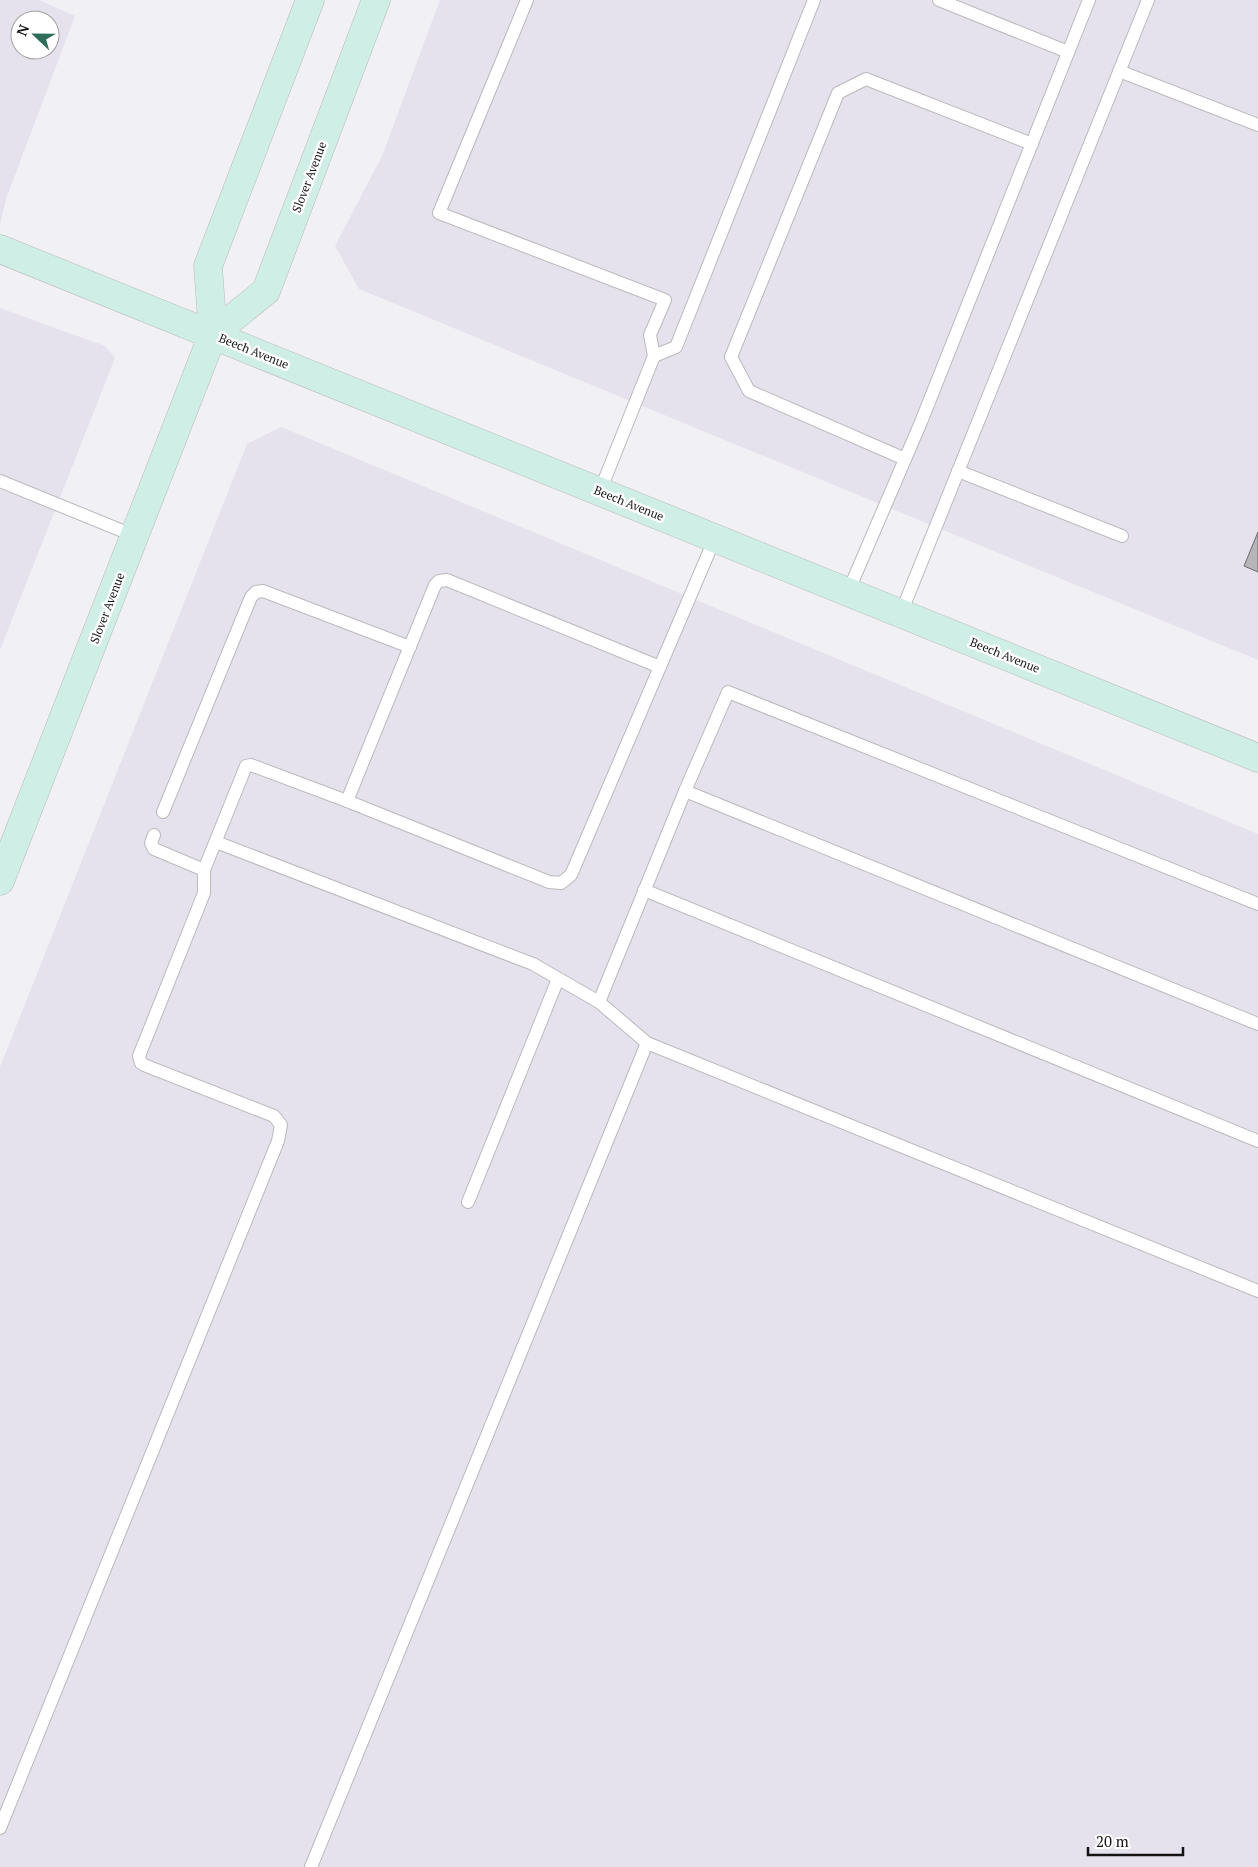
<svg xmlns="http://www.w3.org/2000/svg" width="1258" height="1867" font-family="'PT Serif',serif">
	<rect width="100%" height="100%" fill="#f1f0f4"/>
	<g fill="#e5e2ed" fill-rule="evenodd">
		<path d="M 0,0 L 39,0 L 75,16 L 6,199 L 0,224 ZM 20,20 L 50,20 L 50,50 L 20,50 Z"/>
		<path d="M 440,0 L 1258,0 L 1258,660 L 359,289 L 335,246 L 382,156 Z"/>
		<path d="M 0,308 L 105,346 L 115,358 L 0,650 Z"/>
		<path d="M 281,427 L 1258,834 L 1258,1867 L 0,1867 L 0,1067 L 247,444 Z"/>
	</g>
	<path fill="#b6b5b9" stroke="#6b6a6e" d="M 1258,532 L 1258,572 L 1244,566 Z"/>
	<g fill="none" stroke-linecap="round" stroke-linejoin="round">
		<g stroke="#bab9bd" stroke-width="14">
			<g id="lane">
				<path d="M 527,0 L 439,213 L 665,300 L 650,335 L 654,356 L 676,347 L 814,0"/>
				<path d="M 939,0 L 1068,52"/>
				<path d="M 1119,71 L 1258,125"/>
				<path d="M 905,459 L 749,391 L 731,357 L 838,93 L 866,79 L 1032,144"/>
				<path d="M 958,471 L 1122,536"/>
				<path d="M 0,481 L 135,536"/>
				<path d="M 600,491 L 654,356"/>
				<path d="M 848,592 L 921,422 L 1089,0"/>
				<path d="M 901,613 L 1148,0"/>
				<path d="M 660,667 L 447,580 L 439,581 L 435,585 L 347,801 L 549,882 L 561,883 L 571,875 L 715,538"/>
				<path d="M 685,791 L 1258,1024"/>
				<path d="M 163,812 L 251,597 L 256,592 L 263,591 L 410,647"/>
				<path d="M 154,835 L 151,843 L 154,849 L 204,870"/>
				<path d="M 216,842 L 533,964 L 599,1002 L 647,1043"/>
				<path d="M 644,890 L 1258,1141"/>
				<path d="M 599,1002 L 685,791 L 728,692 L 1258,904"/>
				<path d="M 468,1202 L 558,979"/>
				<path d="M 0,1828 L 278,1141 L 281,1125 L 274,1116 L 144,1065 L 141,1063 L 139,1056 L 204,893 L 204,870 L 246,766 L 251,765 L 347,801"/>
				<path d="M 311,1867 L 647,1043 L 1258,1291"/>
			</g>
		</g>
		<g stroke="#bab9bd" stroke-width="29">
			<g id="secondary">
				<path d="M 0,249 L 1258,758"/>
				<path d="M 213,334 L 266,291 L 376,0"/>
				<path d="M 0,881 L 213,334 L 208,266 L 310,0"/>
			</g>
		</g>
		<use href="#lane" stroke="#fff" stroke-width="12"/>
		<use href="#secondary" stroke="#cfeee5" stroke-width="28"/>
	</g>
	<g text-anchor="middle" dominant-baseline="central" stroke-width="5" stroke-linejoin="round" paint-order="stroke">
		<g font-size="12" fill="#131214" stroke="#fff">
			<text transform="translate(309 177) rotate(-69)">Slover Avenue</text>
			<text transform="translate(254 351) rotate(22)">Beech Avenue</text>
			<text transform="translate(629 503) rotate(22)">Beech Avenue</text>
			<text transform="translate(107 608) rotate(-69)">Slover Avenue</text>
			<text transform="translate(1005 655) rotate(22)">Beech Avenue</text>
		</g>
	</g>
	<g transform="translate(35 35) rotate(292)"><circle r="24" fill="#ffffff" stroke="#a1a0a1"/>
	<path d="M0-4L9 19L0 12L-9 19Z" fill="#2d6d5a"/>
	<text y="-8" font-size="14" font-weight="bold" text-anchor="middle" fill="#131214">N</text>
	</g>
	<path d="M1088 1847v8h95v-8" fill="none" stroke="#131214" stroke-width="2.5"/>
	<text x="1096" y="1847" font-size="15" fill="#131214" stroke="#ffffff" stroke-width="4" paint-order="stroke">20 m</text>
</svg>
